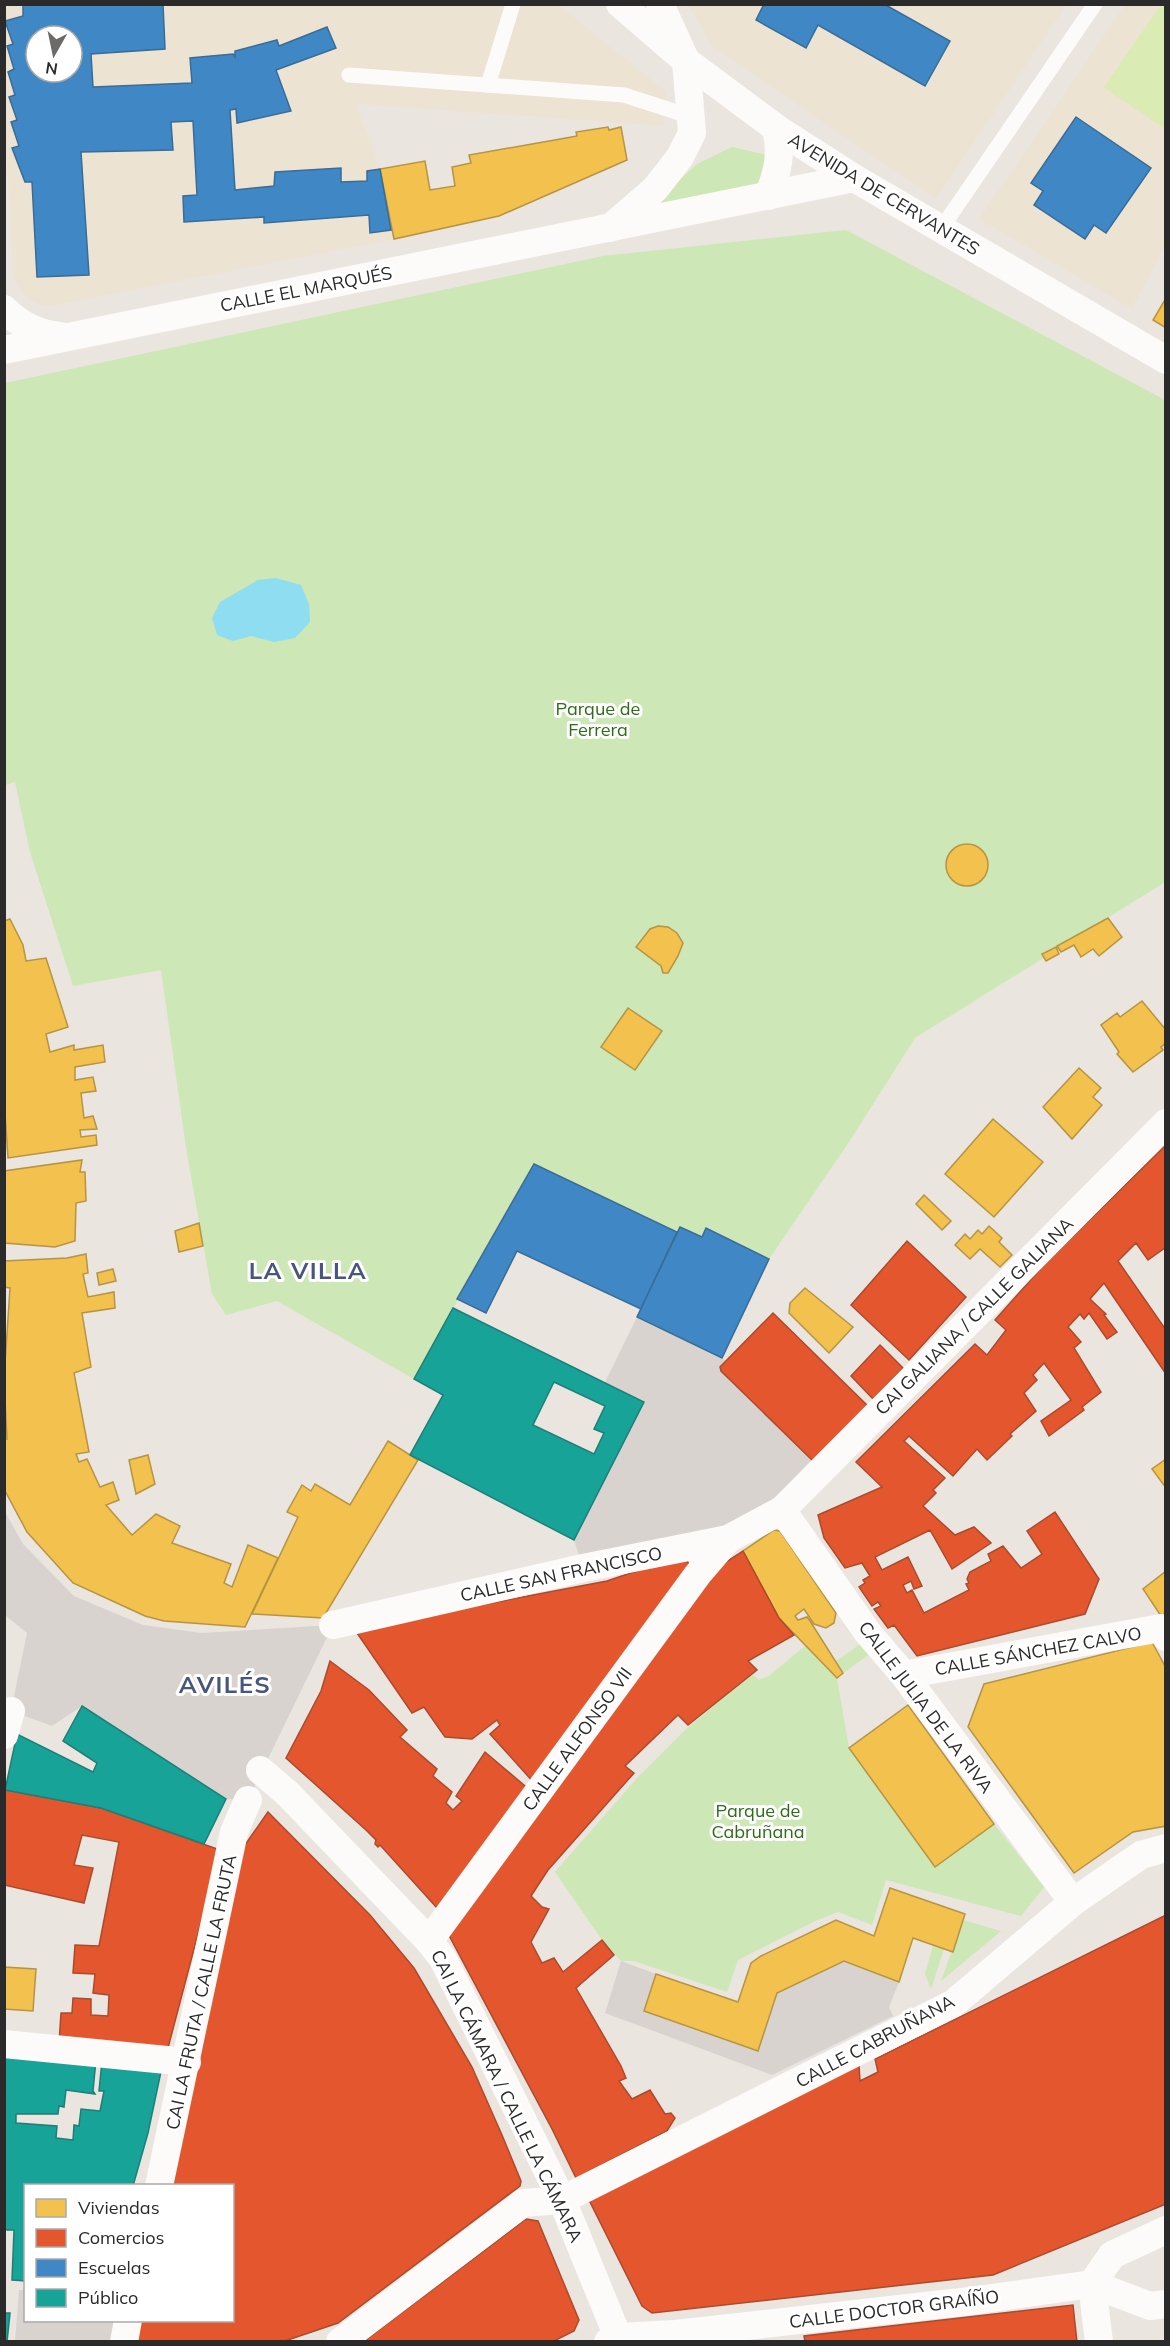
<svg xmlns="http://www.w3.org/2000/svg" width="1170" height="2346" font-family="Mulish,sans-serif">
	<rect width="100%" height="100%" fill="#eae5df"/>
	<g fill="#ede3d3" fill-rule="evenodd">
		<path d="M 4,5 L 559,5 L 666,92 L 664,126 L 356,104 L 380,169 L 394,239 L 51,306 L 41,305 L 26,298 L 15,282 L 13,270 L 5,126 ZM 36,36 L 72,36 L 72,72 L 36,72 Z"/>
		<path d="M 688,5 L 1066,5 L 936,199 L 713,47 Z"/>
		<path d="M 1125,5 L 1165,5 L 1165,245 L 1132,309 L 979,219 Z"/>
	</g>
	<g fill="#cde7b6">
		<path d="M 732,147 L 772,156 L 764,184 L 640,217 L 697,164 Z"/>
		<path d="M 846,230 L 1165,400 L 1165,882 L 915,1038 L 849,1142 L 769,1259 L 707,1228 L 702,1237 L 680,1227 L 677,1232 L 534,1164 L 414,1379 L 277,1301 L 226,1315 L 212,1294 L 187,1154 L 161,970 L 73,986 L 30,852 L 15,782 L 5,785 L 5,383 L 603,256 Z"/>
		<path d="M 862,1643 L 870,1654 L 843,1673 L 836,1661 Z"/>
		<path d="M 805,1646 L 837,1678 L 849,1748 L 935,1866 L 994,1824 L 1044,1887 L 1021,1916 L 886,1880 L 872,1925 L 838,1912 L 815,1921 L 738,1960 L 727,1992 L 634,1961 L 621,1961 L 602,1940 L 555,1872 L 638,1777 L 685,1730 L 752,1674 L 759,1680 L 770,1675 Z"/>
		<path d="M 963,1920 L 1001,1931 L 941,1981 Z"/>
		<path d="M 933,1945 L 944,1949 L 931,1989 L 925,1974 Z"/>
	</g>
	<path fill="#daebb3" d="M 1161,5 L 1166,5 L 1165,129 L 1104,87 Z"/>
	<g fill="#d8d3ce">
		<path d="M 637,1317 L 726,1361 L 721,1372 L 822,1470 L 782,1510 L 583,1568 L 574,1540 L 644,1402 L 605,1382 Z"/>
		<path d="M 4,1510 L 23,1544 L 74,1596 L 143,1625 L 202,1633 L 333,1625 L 248,1800 L 226,1799 L 82,1706 L 52,1726 L 11,1711 L 27,1633 L 5,1615 Z"/>
		<path d="M 621,1961 L 656,1974 L 644,2011 L 758,2051 L 777,1993 L 844,1961 L 899,1982 L 889,2007 L 893,2016 L 772,2075 L 605,2013 Z"/>
		<path d="M 19,2290 L 25,2290 L 26,2320 L 127,2321 L 122,2341 L 15,2342 Z"/>
	</g>
	<path fill="#8eddf0" d="M 276,578 L 301,585 L 309,604 L 310,622 L 295,638 L 274,642 L 251,636 L 233,641 L 217,635 L 212,618 L 220,602 L 258,580 Z"/>
	<g fill="#f2c14e" stroke="#b69443" stroke-width="1.5">
		<path d="M 608,127 L 609,130 L 621,127 L 627,160 L 499,216 L 394,239 L 380,169 L 425,161 L 430,190 L 455,186 L 452,167 L 471,163 L 469,155 L 566,138 L 577,136 L 576,132 Z"/>
		<path d="M 1166,298 L 1166,328 L 1153,320 Z"/>
		<circle cx="967" cy="865" r="21"/>
		<path d="M 1108,918 L 1122,937 L 1099,956 L 1093,949 L 1081,957 L 1074,945 L 1061,952 L 1057,946 Z"/>
		<path d="M 10,919 L 23,945 L 26,961 L 46,958 L 68,1027 L 46,1034 L 50,1052 L 74,1045 L 74,1050 L 103,1045 L 105,1062 L 75,1067 L 75,1080 L 93,1077 L 96,1091 L 81,1093 L 84,1118 L 93,1116 L 97,1129 L 80,1130 L 81,1137 L 96,1135 L 97,1145 L 8,1158 L 4,1099 L 4,921 Z"/>
		<path d="M 658,926 L 668,927 L 677,933 L 683,943 L 678,956 L 668,973 L 663,973 L 661,966 L 636,947 L 650,929 Z"/>
		<path d="M 1056,947 L 1059,954 L 1046,961 L 1042,954 Z"/>
		<path d="M 1142,1001 L 1166,1030 L 1166,1043 L 1161,1047 L 1163,1050 L 1133,1072 L 1117,1054 L 1119,1052 L 1101,1025 L 1117,1013 L 1120,1017 Z"/>
		<path d="M 628,1008 L 662,1031 L 635,1070 L 601,1047 Z"/>
		<path d="M 1079,1068 L 1101,1088 L 1093,1097 L 1102,1105 L 1072,1139 L 1043,1107 Z"/>
		<path d="M 993,1119 L 1043,1162 L 994,1217 L 945,1174 Z"/>
		<path d="M 82,1160 L 80,1172 L 85,1172 L 86,1201 L 76,1203 L 75,1241 L 55,1247 L 4,1243 L 4,1171 Z"/>
		<path d="M 924,1195 L 951,1221 L 942,1230 L 916,1204 Z"/>
		<path d="M 199,1223 L 203,1246 L 179,1252 L 175,1231 Z"/>
		<path d="M 989,1226 L 1002,1238 L 999,1242 L 1012,1255 L 1000,1267 L 980,1249 L 970,1259 L 955,1245 L 965,1234 L 970,1239 L 978,1230 L 982,1234 Z"/>
		<path d="M 86,1254 L 88,1273 L 83,1274 L 88,1297 L 114,1292 L 115,1308 L 82,1313 L 91,1367 L 74,1373 L 89,1452 L 76,1454 L 79,1462 L 87,1459 L 100,1487 L 113,1482 L 119,1500 L 106,1505 L 132,1535 L 156,1514 L 180,1526 L 172,1543 L 231,1564 L 224,1583 L 232,1587 L 248,1545 L 278,1558 L 245,1627 L 164,1621 L 145,1616 L 73,1583 L 27,1532 L 4,1489 L 4,1440 L 7,1439 L 4,1379 L 10,1288 L 4,1287 L 4,1261 L 67,1258 Z"/>
		<path d="M 113,1269 L 116,1281 L 99,1285 L 97,1273 Z"/>
		<path d="M 805,1288 L 853,1327 L 829,1353 L 789,1313 L 790,1303 Z"/>
		<path d="M 388,1441 L 418,1460 L 323,1618 L 252,1614 L 298,1517 L 287,1512 L 302,1485 L 311,1491 L 315,1484 L 350,1505 Z"/>
		<path d="M 148,1455 L 155,1484 L 136,1494 L 129,1460 Z"/>
		<path d="M 1166,1459 L 1166,1488 L 1152,1469 Z"/>
		<path d="M 774,1530 L 780,1531 L 836,1613 L 834,1623 L 826,1628 L 814,1624 L 804,1609 L 795,1616 L 798,1620 L 807,1617 L 810,1621 L 843,1673 L 837,1678 L 779,1618 L 743,1551 Z"/>
		<path d="M 1166,1571 L 1166,1613 L 1161,1616 L 1143,1589 Z"/>
		<path d="M 1152,1642 L 1166,1668 L 1166,1826 L 1133,1832 L 1074,1873 L 968,1727 L 984,1684 Z"/>
		<path d="M 908,1705 L 994,1824 L 935,1867 L 849,1748 Z"/>
		<path d="M 890,1888 L 965,1914 L 953,1952 L 913,1938 L 899,1982 L 844,1961 L 777,1993 L 758,2051 L 644,2011 L 656,1974 L 738,2002 L 751,1963 L 761,1956 L 836,1920 L 874,1936 Z"/>
		<path d="M 4,1967 L 36,1969 L 33,2011 L 4,2009 Z"/>
	</g>
	<g fill="#e4572e" stroke="#ac4a2d" stroke-width="1.5">
		<path d="M 1166,1145 L 1166,1247 L 1148,1260 L 1136,1243 L 1118,1261 L 1166,1330 L 1166,1374 L 1104,1283 L 1090,1299 L 1106,1314 L 1104,1315 L 1117,1332 L 1107,1339 L 1089,1313 L 1084,1319 L 1080,1314 L 1068,1327 L 1081,1342 L 1074,1348 L 1101,1392 L 1082,1407 L 1084,1410 L 1049,1436 L 1041,1421 L 1071,1400 L 1044,1363 L 1033,1375 L 1037,1380 L 1024,1393 L 1036,1411 L 1010,1434 L 1012,1436 L 987,1460 L 977,1449 L 953,1476 L 909,1436 L 904,1441 L 945,1478 L 933,1490 L 936,1493 L 923,1506 L 955,1535 L 974,1527 L 991,1543 L 952,1569 L 930,1530 L 875,1557 L 882,1570 L 908,1557 L 922,1586 L 914,1589 L 911,1581 L 903,1585 L 907,1593 L 912,1590 L 924,1613 L 969,1590 L 966,1584 L 969,1583 L 967,1579 L 970,1572 L 991,1561 L 988,1554 L 1003,1546 L 1021,1568 L 1042,1554 L 1027,1531 L 1055,1512 L 1099,1579 L 1085,1614 L 917,1656 L 894,1625 L 888,1628 L 874,1609 L 881,1606 L 878,1602 L 872,1606 L 859,1587 L 865,1583 L 863,1580 L 870,1576 L 862,1563 L 845,1568 L 824,1538 L 818,1515 L 882,1487 L 856,1462 L 975,1344 L 987,1355 L 1006,1330 L 995,1320 L 1044,1265 Z"/>
		<path d="M 907,1241 L 966,1297 L 909,1360 L 851,1305 Z"/>
		<path d="M 773,1313 L 870,1408 L 814,1462 L 721,1371 L 720,1367 Z"/>
		<path d="M 880,1345 L 903,1368 L 873,1399 L 851,1376 Z"/>
		<path d="M 743,1551 L 779,1618 L 794,1635 L 748,1661 L 757,1670 L 688,1725 L 678,1715 L 625,1766 L 634,1773 L 548,1870 L 531,1896 L 542,1907 L 549,1909 L 531,1942 L 542,1963 L 554,1958 L 563,1972 L 602,1940 L 614,1955 L 576,1988 L 621,2066 L 626,2078 L 619,2081 L 632,2099 L 650,2090 L 665,2114 L 671,2113 L 675,2118 L 667,2131 L 576,2178 L 552,2129 L 444,1926 L 701,1578 Z"/>
		<path d="M 684,1555 L 693,1572 L 535,1784 L 490,1734 L 500,1725 L 497,1720 L 472,1739 L 445,1737 L 424,1707 L 412,1713 L 357,1633 L 370,1626 L 607,1581 Z"/>
		<path d="M 330,1661 L 369,1690 L 407,1730 L 400,1737 L 437,1769 L 433,1776 L 452,1792 L 446,1803 L 453,1810 L 462,1801 L 456,1796 L 485,1752 L 531,1791 L 438,1909 L 380,1845 L 378,1847 L 375,1844 L 376,1840 L 366,1830 L 286,1758 L 321,1691 Z"/>
		<path d="M 5,1790 L 101,1808 L 220,1850 L 168,2048 L 59,2043 L 61,2013 L 72,2013 L 73,1998 L 91,1999 L 91,2015 L 108,2016 L 109,1995 L 93,1993 L 95,1974 L 73,1973 L 75,1945 L 99,1946 L 119,1842 L 82,1835 L 74,1865 L 93,1868 L 84,1903 L 4,1885 Z"/>
		<path d="M 268,1812 L 370,1915 L 414,1968 L 472,2067 L 502,2135 L 521,2181 L 520,2186 L 338,2323 L 282,2342 L 126,2342 L 131,2320 L 232,2320 L 232,2186 L 164,2186 L 240,1852 Z"/>
		<path d="M 1166,1915 L 1166,2204 L 993,2275 L 652,2313 L 642,2306 L 589,2200 L 859,2065 L 860,2081 L 878,2072 L 875,2059 Z"/>
		<path d="M 526,2219 L 538,2221 L 579,2320 L 574,2331 L 552,2342 L 363,2342 Z"/>
		<path d="M 1073,2305 L 1077,2342 L 805,2342 L 804,2336 Z"/>
	</g>
	<g fill="#3f88c5" stroke="#396c96" stroke-width="1.5" fill-rule="evenodd">
		<path d="M 23,4 L 163,4 L 165,49 L 91,54 L 93,87 L 192,83 L 190,58 L 233,54 L 235,57 L 235,51 L 277,40 L 279,46 L 327,27 L 336,48 L 276,70 L 291,111 L 237,123 L 236,109 L 230,110 L 235,190 L 274,186 L 275,172 L 341,168 L 341,182 L 367,181 L 367,171 L 380,169 L 391,230 L 370,233 L 369,215 L 264,223 L 264,217 L 184,222 L 183,196 L 197,195 L 193,121 L 171,122 L 173,150 L 81,152 L 89,275 L 37,277 L 32,182 L 25,182 L 12,148 L 19,146 L 11,122 L 17,120 L 9,97 L 15,95 L 8,72 L 14,69 L 7,46 L 13,44 L 5,21 L 23,16 ZM 36,36 L 72,36 L 72,72 L 36,72 Z"/>
		<path d="M 764,4 L 884,4 L 950,41 L 925,86 L 818,25 L 806,48 L 756,20 Z"/>
		<path d="M 1076,117 L 1151,168 L 1106,233 L 1094,225 L 1085,239 L 1034,205 L 1043,191 L 1031,183 Z"/>
		<path d="M 534,1164 L 677,1232 L 641,1309 L 517,1251 L 486,1313 L 457,1299 Z"/>
		<path d="M 680,1227 L 702,1237 L 706,1228 L 769,1259 L 722,1358 L 637,1317 Z"/>
	</g>
	<g fill="#17a398" stroke="#1d7f77" stroke-width="1.5" fill-rule="evenodd">
		<path d="M 453,1308 L 644,1402 L 574,1540 L 410,1455 L 443,1395 L 414,1379 ZM 554,1382 L 605,1406 L 594,1429 L 604,1433 L 594,1454 L 533,1425 Z"/>
		<path d="M 82,1706 L 226,1799 L 204,1844 L 101,1808 L 5,1790 L 17,1734 L 93,1772 L 97,1763 L 63,1741 Z"/>
		<path d="M 4,2052 L 96,2060 L 93,2091 L 95,2094 L 66,2090 L 64,2107 L 59,2106 L 58,2114 L 16,2114 L 16,2123 L 57,2126 L 56,2138 L 73,2140 L 74,2125 L 79,2126 L 81,2109 L 100,2111 L 104,2091 L 99,2091 L 102,2061 L 162,2067 L 148,2133 L 133,2186 L 26,2186 L 26,2281 L 12,2280 L 14,2230 L 4,2230 Z"/>
		<path d="M 4,2313 L 10,2313 L 7,2342 L 4,2342 Z"/>
	</g>
	<g fill="none" stroke-linecap="round" stroke-linejoin="round">
		<g stroke="#fcfbfa" stroke-width="15">
			<path d="M 349,75 L 624,95 L 692,117"/>
			<path d="M 488,85 L 513,4"/>
			<path d="M 941,229 L 1095,4"/>
		</g>
		<g stroke="#fcfbfa" stroke-width="28">
			<path d="M 620,4 L 686,61 L 776,128 L 854,178 L 1166,360"/>
			<path d="M 768,196 C 778,173 782,154 776,128"/>
			<path d="M 610,228 L 655,189 L 680,157 L 692,133 L 686,61 L 660,4"/>
			<path d="M 4,309 C 20,325 37,334 60,336"/>
			<path d="M 4,350 L 854,178"/>
			<path d="M 782,1510 L 868,1633 L 904,1675 L 1073,1902"/>
			<path d="M 333,1625 L 583,1568 L 728,1539 L 782,1510 L 1166,1123"/>
			<path d="M 904,1675 L 1161,1628 L 1166,1637"/>
			<path d="M 4,1735 L 11,1711"/>
			<path d="M 260,1770 L 287,1793 L 429,1941 L 443,1959 L 562,2200 L 620,2342"/>
			<path d="M 429,1941 L 698,1574 L 728,1539"/>
			<path d="M 4,2044 L 187,2062"/>
			<path d="M 159,2186 L 234,1832 L 248,1800"/>
			<path d="M 1092,2284 L 1112,2255 L 1166,2230"/>
			<path d="M 1092,2284 L 1099,2342"/>
			<path d="M 124,2342 L 128,2320"/>
			<path d="M 340,2342 L 523,2203 L 562,2200 L 954,2003 L 1073,1902 L 1141,1855 L 1166,1848"/>
			<path d="M 608,2342 L 618,2337 L 675,2334 L 970,2301 L 1092,2284 L 1150,2306 L 1166,2304"/>
		</g>
	</g>
	<g text-anchor="middle" dominant-baseline="central" stroke-width="6" stroke-linejoin="round" paint-order="stroke">
		<g font-size="18" fill="#2a2a2a" stroke="#fff">
			<text transform="translate(884 194) rotate(31)">AVENIDA DE CERVANTES</text>
			<text transform="translate(306 289) rotate(-11)">CALLE EL MARQUÉS</text>
			<text transform="translate(974 1316) rotate(-45)">CAI GALIANA / CALLE GALIANA</text>
			<text transform="translate(561 1574) rotate(-12)">CALLE SAN FRANCISCO</text>
			<text transform="translate(1038 1651) rotate(-10)">CALLE SÁNCHEZ CALVO</text>
			<text transform="translate(926 1707) rotate(53)">CALLE JULIA DE LA RIVA</text>
			<text transform="translate(577 1739) rotate(-54)">CALLE ALFONSO VII</text>
			<text transform="translate(201 1992) rotate(-78)">CAI LA FRUTA / CALLE LA FRUTA</text>
			<text transform="translate(875 2041) rotate(-28)">CALLE CABRUÑANA</text>
			<text transform="translate(507 2096) rotate(64)">CAI LA CÁMARA / CALLE LA CÁMARA</text>
			<text transform="translate(894 2309) rotate(-7)">CALLE DOCTOR GRAÍÑO</text>
		</g>
		<g font-size="18" fill="#2d6d15" stroke="#fff">
			<text x="598" y="708">Parque de<tspan x="598" dy="21">Ferrera</tspan></text>
			<text x="758" y="1810">Parque de<tspan x="758" dy="21">Cabruñana</tspan></text>
		</g>
		<g font-size="24" font-weight="bold" letter-spacing="1.5" fill="#47557f" stroke="#fff">
			<text x="308" y="1270">LA VILLA</text>
			<text x="225" y="1684">AVILÉS</text>
		</g>
	</g>
	<rect width="1170" height="2346" fill="none" stroke="#2a2a2a" stroke-width="12"/>
	<rect x="24" y="2184" width="210" height="138" fill="#ffffff" stroke="#aaaaaa" stroke-width="1.5"/>
	<rect x="36" y="2199" width="30" height="18" fill="#f2c14e" stroke="#aaaaaa" stroke-width="1.5"/>
	<text x="78" y="2214" font-size="18" fill="#2a2a2a">Viviendas</text>
	<rect x="36" y="2229" width="30" height="18" fill="#e4572e" stroke="#aaaaaa" stroke-width="1.5"/>
	<text x="78" y="2244" font-size="18" fill="#2a2a2a">Comercios</text>
	<rect x="36" y="2259" width="30" height="18" fill="#3f88c5" stroke="#aaaaaa" stroke-width="1.5"/>
	<text x="78" y="2274" font-size="18" fill="#2a2a2a">Escuelas</text>
	<rect x="36" y="2289" width="30" height="18" fill="#17a398" stroke="#aaaaaa" stroke-width="1.5"/>
	<text x="78" y="2304" font-size="18" fill="#2a2a2a">Público</text>
	<g transform="translate(54 54) rotate(189)"><circle r="28" fill="#ffffff" stroke="#aaaaaa" stroke-width="1.5"/>
	<path d="M0-4.5L10 22L0 15L-10 22Z" fill="#6d6b69"/>
	<text y="-9" font-size="16" font-weight="bold" text-anchor="middle" fill="#2a2a2a">N</text>
	</g>
</svg>
